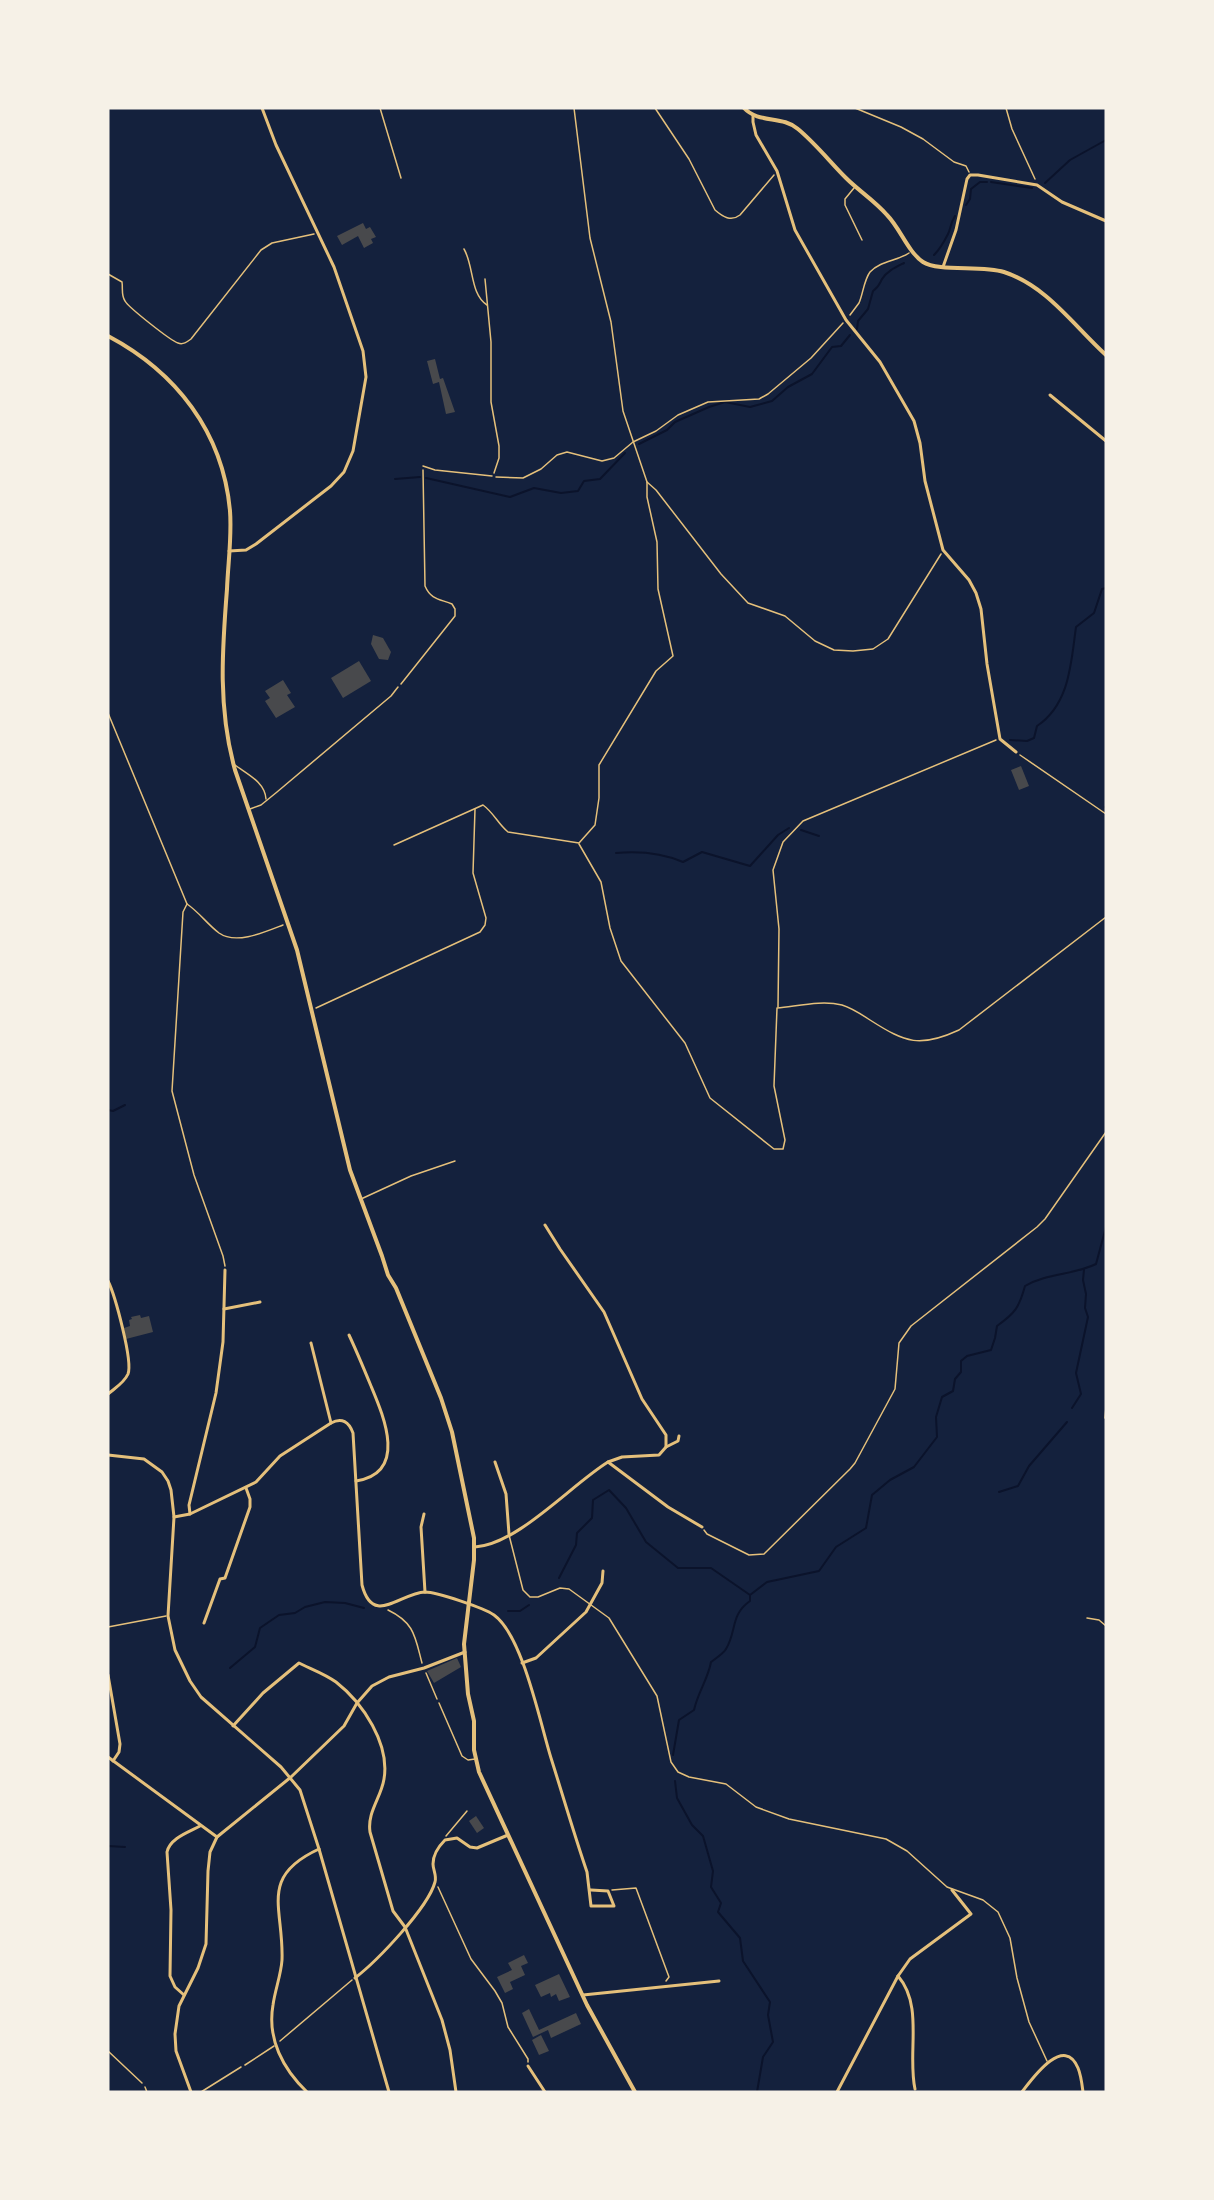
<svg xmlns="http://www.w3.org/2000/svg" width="1214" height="2200" font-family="Quicksand,sans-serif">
	<rect width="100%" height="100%" fill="#14213d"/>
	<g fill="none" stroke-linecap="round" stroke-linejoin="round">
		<g stroke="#0b132b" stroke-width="2">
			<path d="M 991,182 L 1032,188"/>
			<path d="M 1045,183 L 1070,160 L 1106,140"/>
			<path d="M 966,205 L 970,199 L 971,189 L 980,182 L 987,182"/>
			<path d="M 934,255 C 940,249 944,242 948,234 C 951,228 950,224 955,216"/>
			<path d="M 857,329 L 858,321 L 868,309 L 873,291 C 879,287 879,285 882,279 C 887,271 896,267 904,263"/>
			<path d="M 639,444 L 667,430 L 675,422 L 709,407 L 725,402 L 750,407 L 772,401 L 788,387 L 812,374 L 832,347 L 841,346 L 850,335"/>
			<path d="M 426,478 L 510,497 L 534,488 L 561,493 L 578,491 L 584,481 L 600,479 L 625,453"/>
			<path d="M 395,479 L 420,477"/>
			<path d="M 1010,740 L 1027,741 L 1034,738 L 1037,726 C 1070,704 1071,662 1076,627 L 1094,613 L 1102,589 L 1106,588"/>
			<path d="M 1105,807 L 1106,808"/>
			<path d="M 801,830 L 819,836"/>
			<path d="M 616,853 C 638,851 662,853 683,862 L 702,852 L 750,866 L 778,835 L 789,828"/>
			<path d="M 108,1110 L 113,1111 L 125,1105"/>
			<path d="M 1072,1408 L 1081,1394 L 1076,1373 L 1088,1317 L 1085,1308 L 1086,1294 L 1083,1280 L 1084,1270"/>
			<path d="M 999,1492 L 1018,1486 L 1029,1466 L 1067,1422"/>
			<path d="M 559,1578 L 576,1545 L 577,1533 L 592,1518 L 593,1500 L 609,1490 L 626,1508 L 646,1542 L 678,1568 L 711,1568 L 750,1595"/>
			<path d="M 508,1611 L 520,1611 L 529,1605"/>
			<path d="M 230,1668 L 255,1647 L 260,1628 L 279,1615 L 295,1613 L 305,1607 L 325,1602 L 345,1603 L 364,1608"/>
			<path d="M 673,1755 L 679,1720 L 694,1710 C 698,1692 708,1679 711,1662 C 716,1658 723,1654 726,1649 C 737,1631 730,1615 750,1601 L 750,1595 L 767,1582 L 819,1571 L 836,1547 L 866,1528 L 872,1495 L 890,1480 L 914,1467 L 937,1437 L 936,1417 L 942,1397 L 953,1391 L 955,1379 L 961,1372 L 961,1361 L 967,1356 L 991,1350 L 995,1338 L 997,1326 C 1015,1313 1019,1308 1025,1286 C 1047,1273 1074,1275 1096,1264 L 1106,1227"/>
			<path d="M 675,1781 L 677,1798 L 692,1825 L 703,1836 L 713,1871 L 711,1887 L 721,1903 L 718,1912 L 740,1938 L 743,1961 L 770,2002 L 768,2015 L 773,2042 L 763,2057 L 757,2092"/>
			<path d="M 108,1846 L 125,1847"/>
		</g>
	</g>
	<g fill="#48494c">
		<path d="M 363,223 L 366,229 L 370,227 L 376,237 L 371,239 L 373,243 L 364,248 L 358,236 L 342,245 L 337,236 Z"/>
		<path d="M 435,359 L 440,379 L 443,378 L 455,412 L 446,414 L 439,382 L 433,384 L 427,361 Z"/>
		<path d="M 373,635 L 383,638 L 391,652 L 388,660 L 379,659 L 371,644 Z"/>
		<path d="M 359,661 L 371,681 L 343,698 L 331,678 Z"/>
		<path d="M 283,680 L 291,693 L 287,695 L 295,707 L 276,718 L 265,701 L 270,698 L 265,691 Z"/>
		<path d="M 1021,766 L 1029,786 L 1019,790 L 1011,770 Z"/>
		<path d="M 140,1315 L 141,1318 L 149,1316 L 153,1332 L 126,1339 L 124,1328 L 130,1326 L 129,1320 L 132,1319 L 131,1317 Z"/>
		<path d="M 457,1658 L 461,1667 L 434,1683 L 427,1671 Z"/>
		<path d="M 476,1816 L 484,1828 L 477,1833 L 469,1821 Z"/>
		<path d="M 524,1955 L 528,1963 L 521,1966 L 525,1975 L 510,1982 L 513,1989 L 505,1993 L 497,1977 L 512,1970 L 508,1963 Z"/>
		<path d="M 559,1974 L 570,1997 L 559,2001 L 556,1994 L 551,1997 L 550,1993 L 541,1997 L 535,1985 Z"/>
		<path d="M 529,2009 L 539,2030 L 576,2013 L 581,2024 L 551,2038 L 548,2030 L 533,2037 L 522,2013 Z"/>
		<path d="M 541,2035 L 549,2051 L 539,2055 L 532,2040 Z"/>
	</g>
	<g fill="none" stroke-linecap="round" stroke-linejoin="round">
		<g stroke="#e5c07b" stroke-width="1.5">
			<path d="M 380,108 L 401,178"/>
			<path d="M 655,108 L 689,159 L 715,210 C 723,217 731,222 740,215 L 774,175"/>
			<path d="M 855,108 L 901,127 L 923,139 L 954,162 L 966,166 L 969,172"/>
			<path d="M 1006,108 L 1012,129 L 1035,179"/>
			<path d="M 464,249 C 474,266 470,294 487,305"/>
			<path d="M 108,274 L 122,282 C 123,289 121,295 125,301 C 128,307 171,341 178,343 C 183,345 187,342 191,339 L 261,250 L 272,243 L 314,234"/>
			<path d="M 485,279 L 491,342 L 491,402 L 499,446 L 499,458 L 494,473"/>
			<path d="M 850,315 C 853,311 856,307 859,303 C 863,294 864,280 870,272 C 880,261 897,261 909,253"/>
			<path d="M 496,477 L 523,478 L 541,469 L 557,455 L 567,452 L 602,461 L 614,458 L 633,442 L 656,431 L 678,415 L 708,402 L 759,399 L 768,394 L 811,358 L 843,323"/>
			<path d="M 647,482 L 656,490 L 721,574 L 748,603 L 785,616 L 815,641 L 834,650 L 853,651 L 873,649 L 888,639 L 941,554"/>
			<path d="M 401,684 L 455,616 L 455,609 L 452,604 C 440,599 431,600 425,586 L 423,470"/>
			<path d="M 108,713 L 187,904 C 199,912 207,924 219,933 C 236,945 265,932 283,925"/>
			<path d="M 1020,755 L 1106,814"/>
			<path d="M 579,844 L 601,882 L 610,928 L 621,961 L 685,1043 L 710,1098 L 774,1149 L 783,1149 L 785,1140 L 774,1086 L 777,1008 C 798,1006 822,1000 842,1005 C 852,1008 861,1014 870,1020 C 906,1043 920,1048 959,1030 L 1106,917"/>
			<path d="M 394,845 L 483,805 C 494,813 498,824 508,832 L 579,843 L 595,825 L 599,798 L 599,765 L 656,671 L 673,656 L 658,589 L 657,542 L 647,497 L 647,482 L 623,411 L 611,322 L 590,238 L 574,108"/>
			<path d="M 187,904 L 183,912 L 172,1091 L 194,1175 L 223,1256 L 225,1266"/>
			<path d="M 778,1007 L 779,929 L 773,870 L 783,842 L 803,821 L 996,740"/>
			<path d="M 316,1008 L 480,932 L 485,925 L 486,918 L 473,873 L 475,809"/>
			<path d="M 1105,1418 L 1106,1407"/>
			<path d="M 704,1530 L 707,1534 L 749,1555 L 764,1554 L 850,1469 L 855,1463 L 895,1389 L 899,1343 L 911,1326 L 1037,1227 L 1045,1219 L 1106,1132"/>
			<path d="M 388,1610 C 415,1623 415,1637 422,1663"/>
			<path d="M 1087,1618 L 1099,1620 L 1106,1626"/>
			<path d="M 426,1673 L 437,1699"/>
			<path d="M 446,1836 L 467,1811"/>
			<path d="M 438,1887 L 471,1959 L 495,1991 L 502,2003 L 508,2027 L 528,2059 L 528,2062"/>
			<path d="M 612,1890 L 636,1888 L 669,1977 L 666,1981"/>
			<path d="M 280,2041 L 352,1980"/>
			<path d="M 108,2051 L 142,2083"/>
			<path d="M 201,2092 L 241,2067"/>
		</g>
		<g stroke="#e5c07b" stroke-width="1.5">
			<path d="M 854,188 L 845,199 L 845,205 L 862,240"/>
			<path d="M 423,466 L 435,470 L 492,476"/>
			<path d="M 235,765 C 247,774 265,782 266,799"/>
			<path d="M 250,809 L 261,805 L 277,792 L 391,696 L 398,687"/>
			<path d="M 361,1199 L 411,1176 L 455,1161"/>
			<path d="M 509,1535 L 523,1590 L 530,1597 L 538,1597 L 560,1588 L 569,1589 L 609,1618 L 657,1696 L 671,1762 L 678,1772 L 689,1777 L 726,1784 L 756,1807 L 789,1819 L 886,1839 L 907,1851 L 947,1887 L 983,1900 L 998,1912 L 1010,1938 L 1017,1978 L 1029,2022 L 1047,2061"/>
			<path d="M 108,1627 L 166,1616"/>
			<path d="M 439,1703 L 462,1756 L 468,1760 L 475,1759"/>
			<path d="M 245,2065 L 274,2046"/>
			<path d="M 145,2087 L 147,2092"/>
		</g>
		<g stroke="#e5c07b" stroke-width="3">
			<path d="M 753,115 L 753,122 L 756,135 L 777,171 L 795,230 L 846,320 L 880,362 L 914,421 L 920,443 L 925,481 L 943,550 L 969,580 L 976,593 L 981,609 L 987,664 L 1000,739 L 1016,752"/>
			<path d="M 943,267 L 956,230 L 967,179 L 970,175 L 978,175 L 1037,185 L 1062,202 L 1106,221"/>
			<path d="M 1050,395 L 1106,441"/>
			<path d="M 229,551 L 246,550 L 256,544 L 331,486 L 344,472 L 353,451 L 366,377 L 363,351 L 334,267 L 276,145 L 262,108"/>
			<path d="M 108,1281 C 115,1295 133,1361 128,1374 C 124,1383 115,1388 108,1394"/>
			<path d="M 224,1309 L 260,1302"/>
			<path d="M 349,1335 C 357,1352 364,1369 371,1386 C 384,1417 408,1473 356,1481"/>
			<path d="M 311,1343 L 331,1423"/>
			<path d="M 666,1447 L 678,1441 L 679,1436"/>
			<path d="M 108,1455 L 144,1459 L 162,1472 L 168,1481 L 171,1490 L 174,1517 L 168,1616 L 175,1650 L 190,1681 L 201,1697 L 281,1767 L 300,1790 L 319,1849 L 389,2092"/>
			<path d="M 495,1462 L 506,1494 L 509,1534"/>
			<path d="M 608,1462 L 668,1507 L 702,1527"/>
			<path d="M 190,1514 L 189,1505 L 216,1393 L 223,1342 L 225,1270"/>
			<path d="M 424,1514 L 421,1527 L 425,1592"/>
			<path d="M 174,1517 L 190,1514 L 256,1482 L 280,1456 L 331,1423 C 342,1417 349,1422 353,1433 L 362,1585 C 373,1627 400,1593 425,1592 C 437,1592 484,1608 494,1615 C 523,1636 540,1723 551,1758 C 563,1796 574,1834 587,1872 L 591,1906 L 614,1906 L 608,1891 L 591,1890"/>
			<path d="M 475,1547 C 517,1545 572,1484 608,1462 L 622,1457 L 659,1455 L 666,1447 L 666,1435 L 642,1399 L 604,1312 L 560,1249 L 545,1225"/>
			<path d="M 204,1623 L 220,1579 L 225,1578 L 250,1507 L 250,1499 L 246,1488"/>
			<path d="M 522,1663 L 536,1658 L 586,1612 L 602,1583 L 603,1571"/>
			<path d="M 108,1675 L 120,1744 L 119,1752 L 113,1761"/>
			<path d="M 233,1726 L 263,1693 L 299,1663 C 311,1669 325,1674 336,1682 C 363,1703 390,1744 384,1779 C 381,1798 367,1812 370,1832 L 393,1911 L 405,1927 L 442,2020 L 450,2050 L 456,2092"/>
			<path d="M 108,1757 L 217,1837"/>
			<path d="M 898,1976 C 924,2006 907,2053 915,2089"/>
			<path d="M 355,1978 C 377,1961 428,1908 435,1882 C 437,1876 433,1870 433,1864 C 433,1855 439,1846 445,1840 L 457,1838 L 470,1847 L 477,1848 L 508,1835"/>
			<path d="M 184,1995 L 175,1987 L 170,1976 L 171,1910 L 167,1852 C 170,1838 189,1832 200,1826"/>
			<path d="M 583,1995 L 719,1981"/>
			<path d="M 528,2066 L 545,2092"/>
			<path d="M 191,2092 L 176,2051 L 175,2034 L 179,2006 L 198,1968 L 206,1944 L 208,1871 L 210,1852 L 217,1837 L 291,1777 L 344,1726 L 357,1703 L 372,1686 L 389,1677 L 424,1668 L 465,1652"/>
			<path d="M 307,2092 C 283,2069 267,2039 273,2005 C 275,1990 281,1975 282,1960 C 284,1908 258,1877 319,1849"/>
			<path d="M 837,2092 L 898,1976 L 910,1959 L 971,1914 L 952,1890"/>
			<path d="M 1022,2092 C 1032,2079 1064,2034 1078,2068 C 1081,2075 1082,2084 1083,2092"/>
		</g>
		<path stroke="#e5c07b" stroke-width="4" d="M 744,108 C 759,124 782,115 798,129 C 816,144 830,162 846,178 C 859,191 875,201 887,215 C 900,228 908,252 923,262 C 938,272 982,265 1004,272 C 1047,286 1074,326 1106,355"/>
		<path stroke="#e5c07b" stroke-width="4" d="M 108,336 C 176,372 223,432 230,511 C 232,537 228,563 227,589 C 222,652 218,709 235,770 L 297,950 L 350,1170 L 382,1256 L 388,1275 L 396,1288 L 441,1398 L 452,1432 L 474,1538 L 474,1560 L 464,1644 L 468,1694 L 474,1721 L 474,1750 L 479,1772 L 587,2005 L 635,2092"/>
	</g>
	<rect width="1214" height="2200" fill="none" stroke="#f6f1e7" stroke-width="219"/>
</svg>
